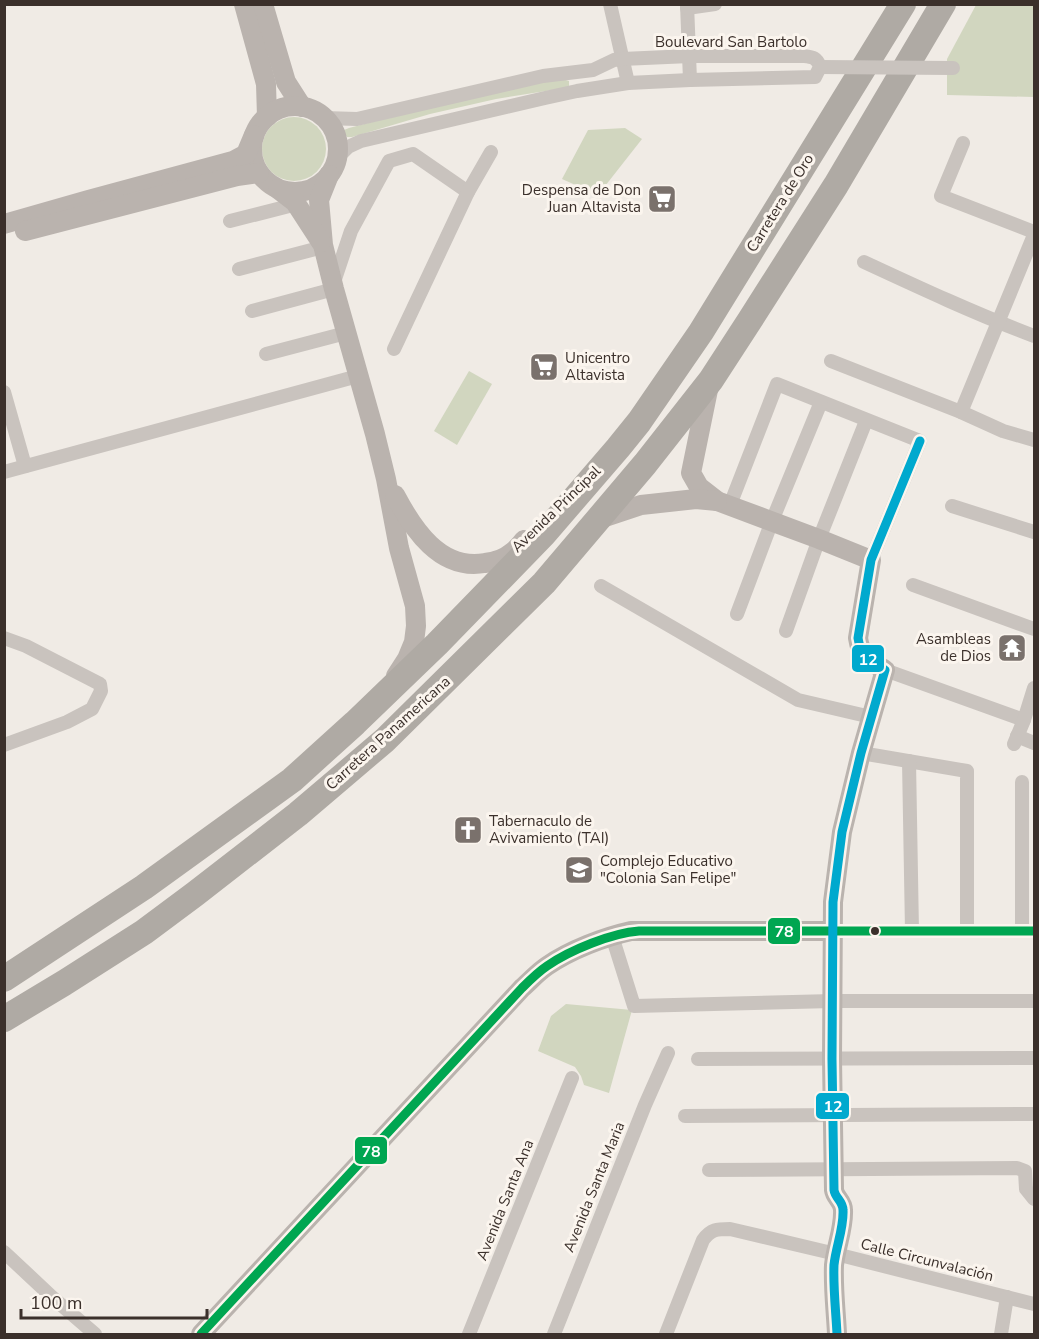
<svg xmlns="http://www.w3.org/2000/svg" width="1039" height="1339" font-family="'Nunito Sans',sans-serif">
	<rect width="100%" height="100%" fill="#f0ebe5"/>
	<g fill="#d1d6bf">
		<path d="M 976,5 L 1034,5 L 1034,97 L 947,95 L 947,59 Z"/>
		<path d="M 562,79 L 569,81 L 569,86 L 565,88 L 496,99 L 430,114 L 352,137 L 347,137 L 344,133 L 344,130 L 349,128 L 494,90 Z"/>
		<circle cx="294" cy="149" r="32"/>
		<path d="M 625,128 L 642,139 L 598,195 L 562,179 L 588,130 Z"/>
		<path d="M 469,371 L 492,384 L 457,445 L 434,431 Z"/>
		<path d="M 566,1004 L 632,1010 L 609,1093 L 584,1085 L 581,1076 L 575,1067 L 538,1051 L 551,1016 Z"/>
	</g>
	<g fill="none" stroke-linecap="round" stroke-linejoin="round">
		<g stroke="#c9c3be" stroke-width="14">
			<path d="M 610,4 L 628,83"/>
			<path d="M 687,4 L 690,80"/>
			<path d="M 687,8 L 715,4"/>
			<path d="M 324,118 L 357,119 L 543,76 L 593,70 L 614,60 L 622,59 L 690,56 L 803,56 C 812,57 817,57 820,67 L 815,77 L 690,80 L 628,83 L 577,91 L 545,98 L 361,141 L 348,147 L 337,158"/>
			<path d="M 963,143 L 941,196 L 1034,232"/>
			<path d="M 230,221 L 297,204"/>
			<path d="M 864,262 C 920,288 976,314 1034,336"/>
			<path d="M 239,269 L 323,247"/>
			<path d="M 333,285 L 351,231 L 389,161 L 413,154 L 468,192"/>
			<path d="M 252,311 L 334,289"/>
			<path d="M 394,349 L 468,192 L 491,152"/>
			<path d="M 266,354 L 346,333"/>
			<path d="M 831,361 L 961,412 L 1003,431 L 1034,440"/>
			<path d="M 4,392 L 25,466"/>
			<path d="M 961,412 L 1034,235"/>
			<path d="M 4,472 L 358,376"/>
			<path d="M 730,505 L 777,384 L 920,441 L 871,560"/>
			<path d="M 952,506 L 1034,532"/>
			<path d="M 913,585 L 1034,629"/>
			<path d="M 601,586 L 798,700 L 871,717"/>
			<path d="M 737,614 L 772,521 L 821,402"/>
			<path d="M 786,631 L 819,539 L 866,421"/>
			<path d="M 4,638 L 26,646 L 100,684 L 101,691 L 92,709 L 67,722 L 4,745"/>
			<path d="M 885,670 L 1024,720"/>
			<path d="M 1017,736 L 1034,743"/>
			<path d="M 1014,744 L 1024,720 L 1034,688"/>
			<path d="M 861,753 L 967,771 L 967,931"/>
			<path d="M 909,761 L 912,931"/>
			<path d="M 1022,782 L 1022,931"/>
			<path d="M 833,931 L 1034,931"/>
			<path d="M 612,936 L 634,1006 L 833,1001 L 1034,1001"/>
			<path d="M 698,1059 L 1034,1058"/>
			<path d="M 685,1116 L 1034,1114"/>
			<path d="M 709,1170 L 1017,1168 L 1025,1171 L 1026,1189 L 1034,1199"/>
			<path d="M 4,1252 L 52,1297 L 95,1334"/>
			<path d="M 469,1334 L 572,1078"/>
			<path d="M 554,1334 L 645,1105 L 668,1053"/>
			<path d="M 666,1334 L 703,1240 C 711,1229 717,1229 730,1229 L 836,1254 L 1034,1304"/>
			<path d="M 1001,1334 L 1007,1297"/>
		</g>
		<g stroke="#bab3ae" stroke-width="20">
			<path d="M 244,4 L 266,84 L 267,117"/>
			<path d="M 263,4 L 286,82 L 302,107"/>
			<circle cx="295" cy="149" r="43"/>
			<path d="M 329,175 L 319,200 L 323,245 L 334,289 L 375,434 L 386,479 L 399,548 L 415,606 L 416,626 L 414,642 L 407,659 L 396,676"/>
			<path d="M 278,189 L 295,202 L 321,242"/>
			<path d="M 4,224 L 88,200 L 233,161 L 246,154 L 254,135"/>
			<path d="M 25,231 L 237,176 L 259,173"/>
			<path d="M 709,385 L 691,473 L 699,487 L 717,501 L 819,539 L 871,560 L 858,638 C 861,658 870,661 885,670 L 861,753 L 842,832 L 833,902 L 832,1059 L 834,1190 C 835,1198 843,1201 843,1210 C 844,1228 836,1246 834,1265 C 833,1288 836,1312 837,1334"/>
			<path d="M 395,495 C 413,529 440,571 485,563 C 494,562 504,559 511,553 C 516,550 520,545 524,540"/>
			<path d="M 599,519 L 641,505 L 696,499 L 717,501"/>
			<path d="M 201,1334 L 522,988 C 531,980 538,972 547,966 C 570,950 604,937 631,931 L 833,931"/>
		</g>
		<g stroke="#afaaa4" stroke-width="26">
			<path d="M 4,979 L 144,887 L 292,780 L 355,723 L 437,644 L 543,535 L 618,448 L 639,422 L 701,332 L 903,4"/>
			<path d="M 4,1019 L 64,983 L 144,932 L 195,894 L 298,814 L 385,740 L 544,583 L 645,464 L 711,380 L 750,320 L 836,185 L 943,4"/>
		</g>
		<path stroke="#c9c3be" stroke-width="14" d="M 820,67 L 953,68"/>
		<g stroke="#fbf5ee" stroke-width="14">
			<path id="bus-1" d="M 201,1334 L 522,988 C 530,980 538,972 547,966 C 570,950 612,933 639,931 L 1034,931"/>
		</g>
		<g stroke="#fbf5ee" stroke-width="14">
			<path id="bus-2" d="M 837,1334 C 836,1312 833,1288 834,1265 C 836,1246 844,1228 843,1210 C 843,1201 835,1198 834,1190 L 832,1059 L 833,902 L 842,832 L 861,753 L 885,670 C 870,661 861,658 858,638 L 871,560 L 920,441"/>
		</g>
		<use href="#bus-1" stroke="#00a651" stroke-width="9"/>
		<use href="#bus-2" stroke="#00a9ce" stroke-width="9"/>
	</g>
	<defs>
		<g id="supermarket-square" transform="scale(1.5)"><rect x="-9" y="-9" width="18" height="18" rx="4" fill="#7a716c" stroke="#fbf5ee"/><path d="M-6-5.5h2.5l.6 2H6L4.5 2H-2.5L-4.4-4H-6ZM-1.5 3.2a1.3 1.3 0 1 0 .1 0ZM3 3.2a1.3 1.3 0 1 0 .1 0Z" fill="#fff"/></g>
		<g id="temple-square" transform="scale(1.5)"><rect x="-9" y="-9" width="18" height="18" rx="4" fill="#7a716c" stroke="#fbf5ee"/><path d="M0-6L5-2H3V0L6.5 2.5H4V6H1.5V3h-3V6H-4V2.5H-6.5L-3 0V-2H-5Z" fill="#fff"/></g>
		<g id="church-square" transform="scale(1.5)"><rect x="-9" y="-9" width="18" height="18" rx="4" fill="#7a716c" stroke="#fbf5ee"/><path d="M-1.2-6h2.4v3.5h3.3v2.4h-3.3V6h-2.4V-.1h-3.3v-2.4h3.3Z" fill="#fff"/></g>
		<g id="university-square" transform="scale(1.5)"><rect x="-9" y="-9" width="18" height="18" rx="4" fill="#7a716c" stroke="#fbf5ee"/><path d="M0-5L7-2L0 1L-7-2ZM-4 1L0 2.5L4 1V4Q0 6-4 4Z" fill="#fff"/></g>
	</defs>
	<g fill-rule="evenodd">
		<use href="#supermarket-square" x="662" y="199"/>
		<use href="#supermarket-square" x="544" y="367"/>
		<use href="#temple-square" x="1012" y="648"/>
		<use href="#church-square" x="468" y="830"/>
		<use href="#university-square" x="579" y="870"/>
	</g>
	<circle fill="#3b302b" stroke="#fbf5ee" stroke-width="2" cx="875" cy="931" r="5"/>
	<g text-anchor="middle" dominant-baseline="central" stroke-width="6" stroke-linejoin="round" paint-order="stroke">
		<g font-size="15" fill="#3b302b" stroke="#fbf5ee">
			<text x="731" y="42">Boulevard San Bartolo</text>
			<text transform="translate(780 203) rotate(-58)">Carretera de Oro</text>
			<text transform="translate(556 509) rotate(-44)">Avenida Principal</text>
			<text transform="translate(388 733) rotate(-42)">Carretera Panamericana</text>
			<text transform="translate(594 1187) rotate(-68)">Avenida Santa Maria</text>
			<text transform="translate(505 1200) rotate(-68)">Avenida Santa Ana</text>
			<text transform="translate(927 1260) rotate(14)">Calle Circunvalación</text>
		</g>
		<g font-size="15" fill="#3b302b" stroke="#fbf5ee" text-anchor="start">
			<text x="641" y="190" text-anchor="end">Despensa de Don<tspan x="641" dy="17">Juan Altavista</tspan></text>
			<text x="565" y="358">Unicentro<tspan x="565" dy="17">Altavista</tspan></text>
			<text x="991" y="639" text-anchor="end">Asambleas<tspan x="991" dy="17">de Dios</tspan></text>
			<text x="489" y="821">Tabernaculo de<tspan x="489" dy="17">Avivamiento (TAI)</tspan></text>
			<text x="600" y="861">Complejo Educativo<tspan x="600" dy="17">"Colonia San Felipe"</tspan></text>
		</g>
	</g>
	<g stroke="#fbf5ee" stroke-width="2">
		<rect x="851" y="644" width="34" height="29" rx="6" fill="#00a9ce"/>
		<rect x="767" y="917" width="34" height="28" rx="6" fill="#00a651"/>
		<rect x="815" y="1092" width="35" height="28" rx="6" fill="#00a9ce"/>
		<rect x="354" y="1136" width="34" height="29" rx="6" fill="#00a651"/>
	</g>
	<g font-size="16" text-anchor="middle" font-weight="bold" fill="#fff">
		<text x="868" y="665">12</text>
		<text x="784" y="937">78</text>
		<text x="833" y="1112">12</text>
		<text x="371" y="1157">78</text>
	</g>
	<rect width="1039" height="1339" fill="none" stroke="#3b302b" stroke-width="12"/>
	<path d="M21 1309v9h186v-9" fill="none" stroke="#3b302b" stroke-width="3"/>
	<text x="30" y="1309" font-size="18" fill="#3b302b" stroke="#fbf5ee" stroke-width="4.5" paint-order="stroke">100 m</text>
</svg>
